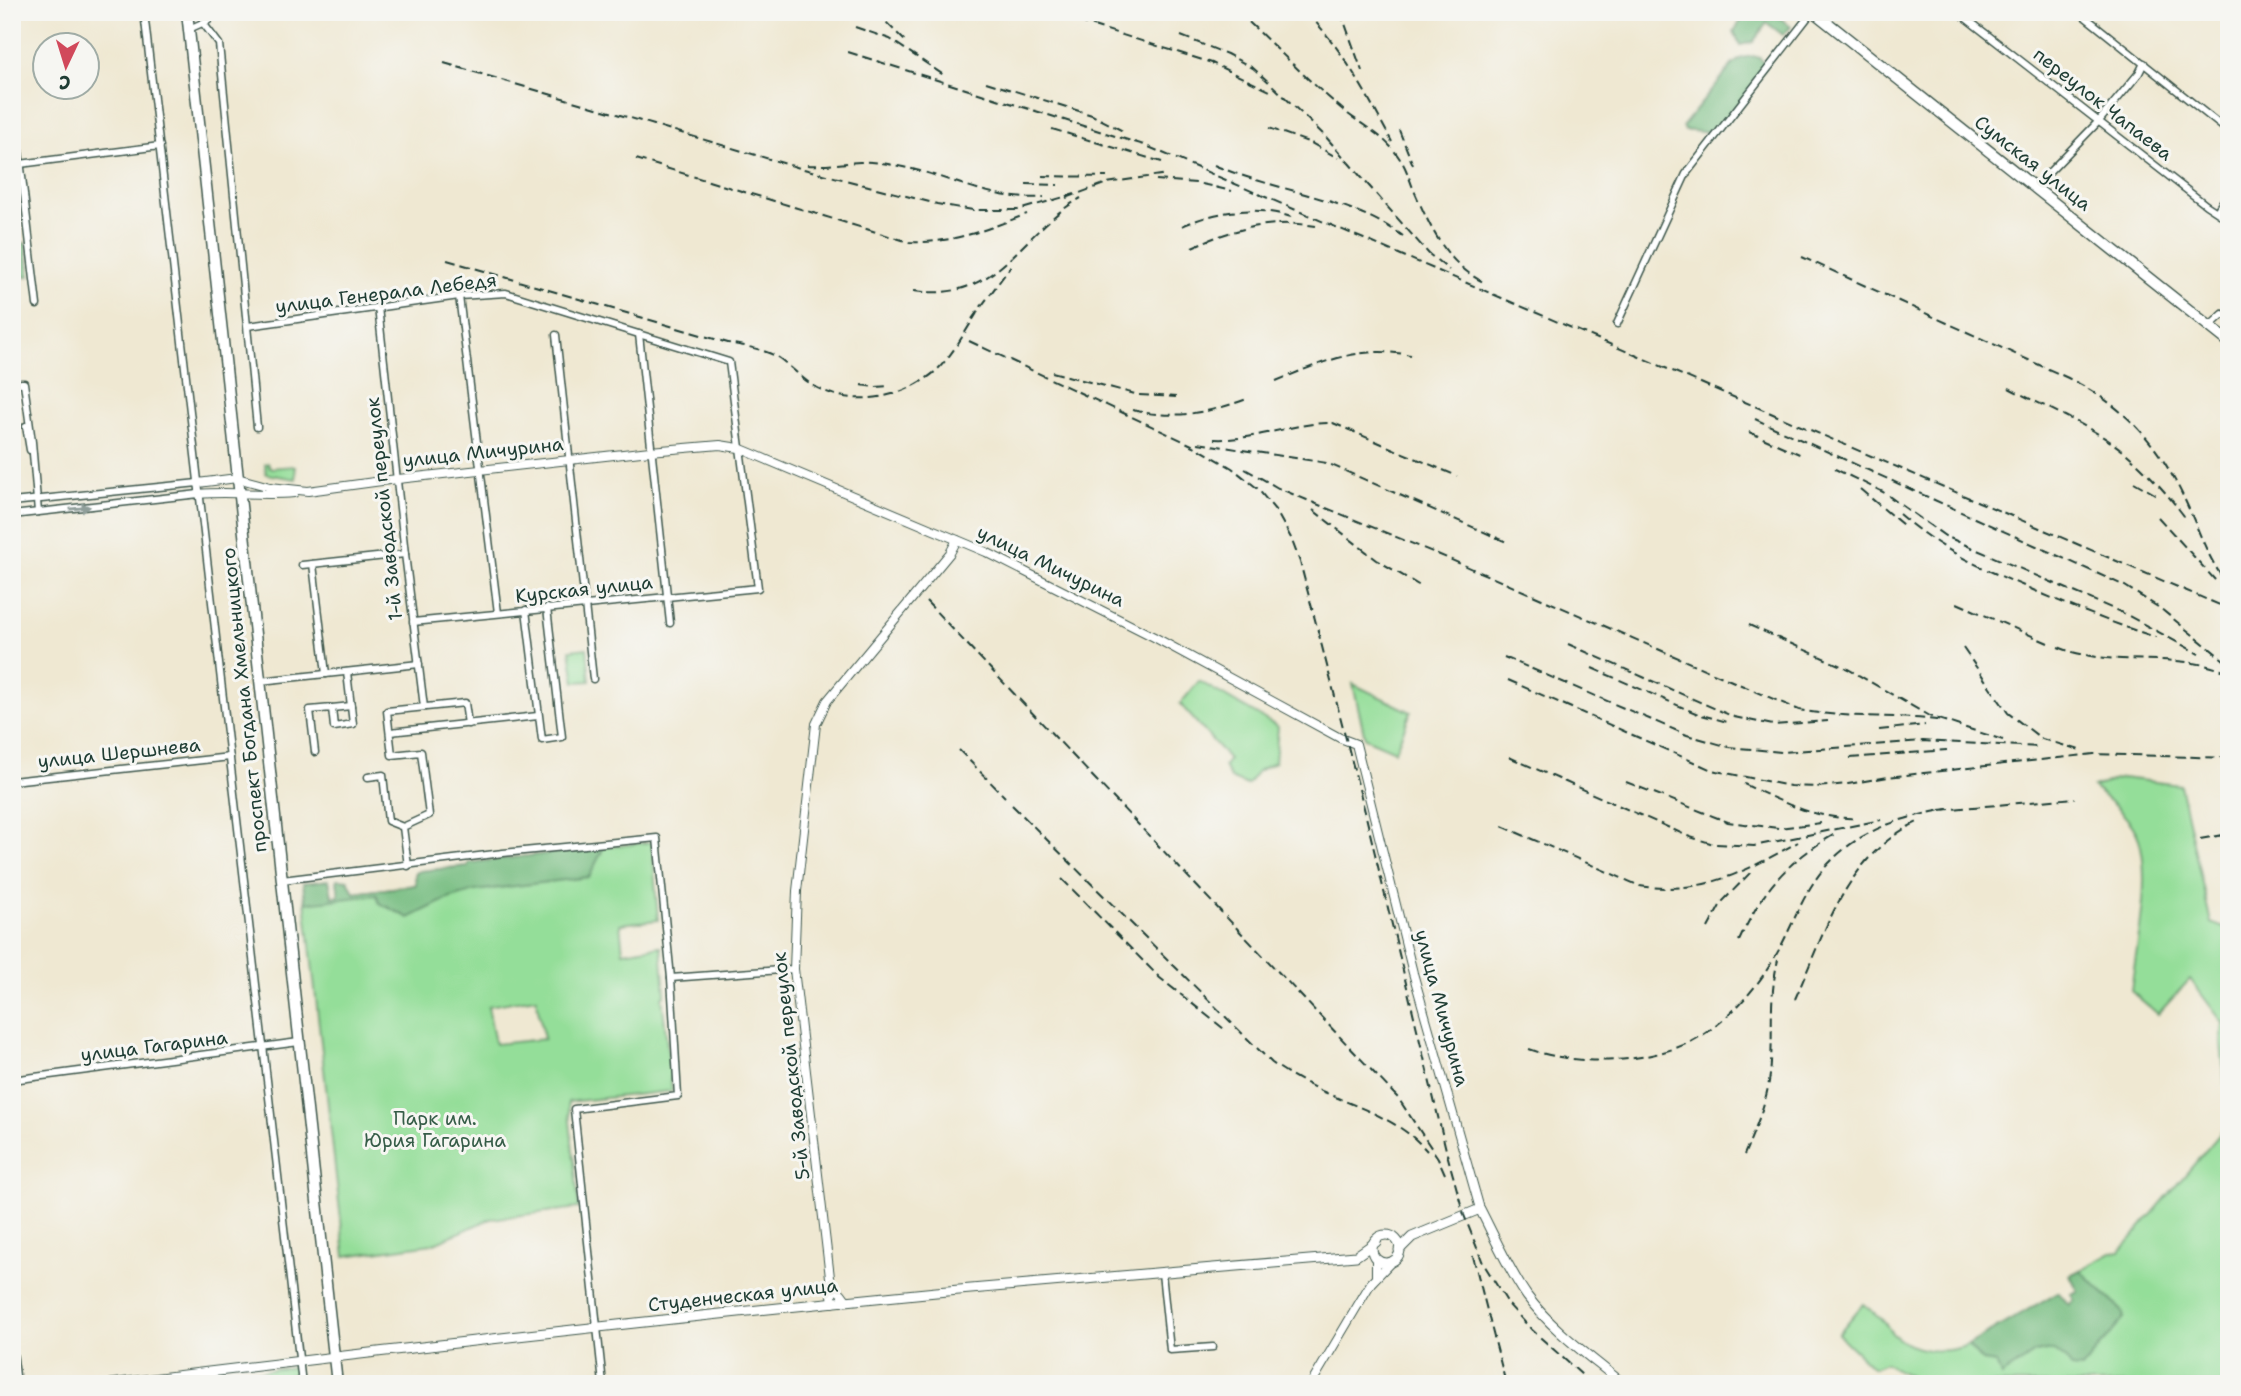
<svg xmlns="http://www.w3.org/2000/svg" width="2241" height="1396" font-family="'Shantell Sans',sans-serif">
	<rect width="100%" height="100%" fill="#f6f6f2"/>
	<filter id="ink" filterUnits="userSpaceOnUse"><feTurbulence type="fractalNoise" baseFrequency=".0143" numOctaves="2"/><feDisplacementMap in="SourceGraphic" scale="14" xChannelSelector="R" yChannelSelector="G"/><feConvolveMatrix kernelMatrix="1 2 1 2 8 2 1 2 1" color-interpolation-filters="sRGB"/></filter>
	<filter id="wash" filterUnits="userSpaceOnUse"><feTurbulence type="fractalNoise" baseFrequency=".00686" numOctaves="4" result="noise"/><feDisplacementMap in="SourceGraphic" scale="28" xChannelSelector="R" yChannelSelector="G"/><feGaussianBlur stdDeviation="1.57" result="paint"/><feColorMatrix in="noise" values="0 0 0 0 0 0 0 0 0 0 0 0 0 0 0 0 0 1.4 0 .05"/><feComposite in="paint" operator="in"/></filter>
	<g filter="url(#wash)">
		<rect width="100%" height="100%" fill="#efe8d2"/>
		<g fill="#94de99" stroke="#5a8e66" stroke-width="2" fill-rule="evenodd">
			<path d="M 268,463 L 270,468 L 295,466 L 296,479 L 266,474 L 265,464 Z"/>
			<path d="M 587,648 L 590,681 L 575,682 L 570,650 Z"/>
			<path d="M 1199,681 L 1278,727 L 1275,762 L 1258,771 L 1247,785 L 1230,778 L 1224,766 L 1229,759 L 1180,704 Z"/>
			<path d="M 1353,684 L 1411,712 L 1395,751 L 1365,738 Z"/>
			<path d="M 2122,778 L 2180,785 L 2211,923 L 2229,930 L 2229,1087 L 2225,1082 L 2221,1043 L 2223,1023 L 2190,979 L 2158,1014 L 2131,991 C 2136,947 2152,881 2139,839 C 2132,818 2109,801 2093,787 Z"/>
			<path d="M 652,842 L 658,920 L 620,924 L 623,952 L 661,946 L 665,994 L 662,997 L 672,1091 L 568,1102 L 579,1208 L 490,1219 L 432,1244 L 345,1256 L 303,883 L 329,880 L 332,897 L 339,896 L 337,879 L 348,880 L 354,893 L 416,885 L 415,873 L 420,871 L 468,866 L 468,863 ZM 536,998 L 544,1039 L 495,1044 L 488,1006 Z"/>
			<path d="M 2229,1123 L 2229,1384 L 1923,1384 L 1885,1363 L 1873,1368 L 1838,1334 L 1863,1304 C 1870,1310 1878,1315 1884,1322 C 1888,1326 1890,1332 1894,1335 C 1914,1353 1945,1354 1968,1345 L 1982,1361 L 2018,1362 L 2035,1353 L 2053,1350 L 2066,1359 L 2072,1368 L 2124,1313 L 2080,1270 L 2111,1253 L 2120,1252 Z"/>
			<path d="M 294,1367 L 296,1384 L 156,1384 Z"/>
		</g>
		<g fill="#77bd81" stroke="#4b7d5a" stroke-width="2">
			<path d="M 1747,12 L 1773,12 L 1791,27 L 1783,35 L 1767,23 L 1753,42 L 1740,45 L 1734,31 Z"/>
			<path d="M 1753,56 L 1760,58 L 1766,67 C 1755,81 1727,126 1712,131 C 1706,134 1694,130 1685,131 L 1683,126 L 1733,64 L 1742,58 Z"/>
			<path d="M 26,243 L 30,276 L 12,279 L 12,244 Z"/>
			<path d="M 604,847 L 589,877 L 475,891 L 445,900 L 409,918 L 379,903 L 377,895 L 306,903 L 303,883 L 329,880 L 332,897 L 339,896 L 337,879 L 348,880 L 354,893 L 416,885 L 415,873 L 420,871 L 468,866 L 468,863 Z"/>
			<path d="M 2080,1270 L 2124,1313 L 2124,1318 L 2082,1369 L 2072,1368 L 2066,1359 L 2052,1350 L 2035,1353 L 2001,1376 L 1996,1363 L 1982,1361 L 1968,1345 L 2058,1292 L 2069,1305 L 2074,1300 L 2071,1294 L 2078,1291 L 2070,1275 Z"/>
		</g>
	</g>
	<g filter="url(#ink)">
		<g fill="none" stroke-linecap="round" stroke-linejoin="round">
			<g stroke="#3e574c" stroke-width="9">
				<g id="minor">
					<path d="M 144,12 L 302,1384"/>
					<path d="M 1958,12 L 2206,205 L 2229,220"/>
					<path d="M 2079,12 L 2224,128 L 2229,134"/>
					<path d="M 203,23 L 219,44 L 257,427"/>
					<path d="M 189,29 L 209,20 L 211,12"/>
					<path d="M 12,91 L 37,305"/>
					<path d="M 20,164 L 160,146"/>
					<path d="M 2035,187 L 2099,121 L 2139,73 L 2144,63"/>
					<path d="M 2217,211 L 2229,192"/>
					<path d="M 459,296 L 498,613"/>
					<path d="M 378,307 L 405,554 L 424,707"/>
					<path d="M 1617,324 L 1686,174 L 1812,12"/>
					<path d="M 248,326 L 459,296 L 506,293 L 729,362 L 758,588 L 413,622"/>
					<path d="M 2210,326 L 2223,314 L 2229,318"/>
					<path d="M 639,334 L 670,623"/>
					<path d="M 556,335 L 593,679"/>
					<path d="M 21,383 L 24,383 L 32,442 L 38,512"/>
					<path d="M 26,426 L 30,450"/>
					<path d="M 12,502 L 198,483"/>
					<path d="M 12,515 L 199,494"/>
					<path d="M 313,564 L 326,674"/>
					<path d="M 302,565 L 405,554"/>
					<path d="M 526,610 L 542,740 L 562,737 L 547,608"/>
					<path d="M 260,681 L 419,664"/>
					<path d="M 332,708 L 351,706"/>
					<path d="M 390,732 L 538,716"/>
					<path d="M 315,752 L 310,710 L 332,708 L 334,727 L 353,724 L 347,672"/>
					<path d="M 368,777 L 383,775 L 388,821 L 403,827"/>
					<path d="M 12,781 L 230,757"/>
					<path d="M 408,866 L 403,827 L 429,815 L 421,752 L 392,755 L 387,711 L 465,703 L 468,724"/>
					<path d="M 282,880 L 503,853 L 657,838 L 671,978 L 678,1096 L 574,1109 L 603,1384"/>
					<path d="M 671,978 L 794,969"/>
					<path d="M 12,1080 L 299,1042"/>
					<path d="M 1162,1273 L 1170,1350 L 1213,1347"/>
					<path d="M 12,1343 L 17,1384"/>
				</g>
			</g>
			<g stroke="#3e574c" stroke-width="10">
				<g id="tertiary">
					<path d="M 198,483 L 237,478 L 270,487 L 308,491 L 389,480 L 650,451 L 720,445 L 739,448 L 986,552 L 1154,637 L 1340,738 L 1356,744 L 1413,973 L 1480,1209"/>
					<path d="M 199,494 C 231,491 262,496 294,493"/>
					<path d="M 1376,1277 L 1376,1260"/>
					<path d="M 831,1286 L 841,1293 L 847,1301"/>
					<path d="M 833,1303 L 794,969 L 797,891 L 816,724 L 827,701 L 950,553 L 957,540"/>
					<path d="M 1311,1384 L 1371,1283 L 1391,1262"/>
				</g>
			</g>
			<g stroke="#3e574c" stroke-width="11">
				<g id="secondary">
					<circle cx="1386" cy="1249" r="14"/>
					<path d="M 1399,1250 L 1412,1237 L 1480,1209 C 1495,1238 1508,1269 1527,1296 C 1552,1330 1591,1357 1623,1384"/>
					<path d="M 111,1384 C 385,1350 661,1319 936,1292 C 1076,1279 1216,1268 1356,1256 L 1376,1242"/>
				</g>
			</g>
			<g stroke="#3e574c" stroke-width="13">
				<g id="primary">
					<path d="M 187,12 L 337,1384"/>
					<path d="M 1814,12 L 2229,342"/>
				</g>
			</g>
			<use href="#minor" stroke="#fff" stroke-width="6"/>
			<use href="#tertiary" stroke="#fff" stroke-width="8"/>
			<use href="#secondary" stroke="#fff" stroke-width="9"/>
			<use href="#primary" stroke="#fff" stroke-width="10"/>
			<g stroke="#1f3d34" stroke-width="2" stroke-dasharray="10 5" stroke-linecap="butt">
				<path d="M 876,12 L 906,42"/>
				<path d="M 962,12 C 994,18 1026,12 1058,16"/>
				<path d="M 1049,12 L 1212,63 L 1272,92"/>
				<path d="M 1238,12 C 1275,46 1310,83 1348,114 C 1368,129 1385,136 1400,159 C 1406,167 1409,178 1413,188 C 1430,227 1445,263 1485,283"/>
				<path d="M 1306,12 C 1344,50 1367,95 1392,142"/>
				<path d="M 1338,12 L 1344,21 L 1362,71"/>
				<path d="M 855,27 L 890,39 L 945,76"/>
				<path d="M 1181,36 L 1227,54 L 1253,68 L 1271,84 L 1325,136 L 1429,254 L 1449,270"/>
				<path d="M 848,52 L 1144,145 L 2229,609"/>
				<path d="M 444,63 L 800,168 L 937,204 L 973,210 L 1018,210 L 1075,194"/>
				<path d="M 986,82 L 1092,115 L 1123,131"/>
				<path d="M 1269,128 L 1311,143 L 1338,158"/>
				<path d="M 1052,129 L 1162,162"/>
				<path d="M 1399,130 L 1413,165"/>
				<path d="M 636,159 L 909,242 C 953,244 987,229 1027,214"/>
				<path d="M 807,165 C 825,166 843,163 860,162 C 875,161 889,164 903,167 C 949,176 996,203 1044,197"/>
				<path d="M 1214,165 C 1275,191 1348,197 1403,236"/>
				<path d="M 1042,176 L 1107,177"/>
				<path d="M 1156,180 L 1197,183 L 1232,191"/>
				<path d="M 1026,184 L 1058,185"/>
				<path d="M 1066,198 L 1107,183 L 1167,174"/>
				<path d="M 1182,226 C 1216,211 1255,205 1291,217"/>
				<path d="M 1192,247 C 1232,229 1272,219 1316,226"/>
				<path d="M 1802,257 L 2068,378 C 2129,408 2162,448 2189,509 C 2201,536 2210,563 2229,586"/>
				<path d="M 447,260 L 728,343 C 745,346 764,349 779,358 C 793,368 805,383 822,390 C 859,407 907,397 937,370 C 953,354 965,332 977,313"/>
				<path d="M 914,291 C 1001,303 1017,233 1081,198"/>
				<path d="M 972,319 L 1011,266"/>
				<path d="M 969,341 L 1194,446 L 1232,468 L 1257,488 L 1276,511 L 1291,538 L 1300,562 L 1364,808 L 1447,1154 L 1464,1215 L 1483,1263 L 1509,1305 L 1531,1329 L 1592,1384"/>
				<path d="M 1052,372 L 1139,395 L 1176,397"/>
				<path d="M 1276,381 C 1323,362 1358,345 1411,355"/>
				<path d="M 861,385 L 875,387 L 890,386"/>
				<path d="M 2009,388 C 2046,408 2097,428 2128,455 C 2150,474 2170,497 2187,520"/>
				<path d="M 1132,410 C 1174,420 1208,413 1247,399"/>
				<path d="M 1755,419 L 2125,586 L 2161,609 L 2229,664"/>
				<path d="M 1749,432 L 1804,456"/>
				<path d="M 1214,439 C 1256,441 1293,422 1333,423 L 1457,476"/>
				<path d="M 1198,443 L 1327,463 L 1509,543"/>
				<path d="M 1245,469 L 1278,488 L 1447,558 L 1799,710 C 1847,719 1895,714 1943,721"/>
				<path d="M 1835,469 L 1883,492 L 1945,536 L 2125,614 L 2199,654"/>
				<path d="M 2134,482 L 2160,497"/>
				<path d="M 1860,489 L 1903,525"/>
				<path d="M 1313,510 L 1377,560 L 1420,586"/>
				<path d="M 1899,514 C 1945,554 1985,569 2040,593 C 2078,609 2116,625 2156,637"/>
				<path d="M 2158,517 L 2216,581"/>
				<path d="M 926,601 L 1398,1098 L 1438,1158 L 1445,1174"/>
				<path d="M 1957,603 L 2048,643"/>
				<path d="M 1749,625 L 1848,669 L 1929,716 L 2003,740"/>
				<path d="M 1568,644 L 1734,717 L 1773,725 L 1828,721"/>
				<path d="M 2058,647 C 2114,670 2174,649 2229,673"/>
				<path d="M 1963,648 L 2008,713 L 2042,739 L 2080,750"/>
				<path d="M 1504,657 L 1687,735 L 1729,747 L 1782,752 L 1923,741 L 2039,747"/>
				<path d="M 1592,668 L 1698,714 L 1731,723"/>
				<path d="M 1508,680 L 1712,770 L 1790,786 L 1816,787 L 1848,784 L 1888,777 L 2094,754 L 2229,758"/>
				<path d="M 1879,730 L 1925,725"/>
				<path d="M 959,750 L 1005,797"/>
				<path d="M 1509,757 L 1690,837 L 1714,844 L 1754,846 L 1881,820"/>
				<path d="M 1850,758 L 1947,750"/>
				<path d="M 1626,782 L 1728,822 L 1779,828 L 1821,823"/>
				<path d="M 1744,784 C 1780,801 1816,820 1857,818"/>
				<path d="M 1012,805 L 1272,1063 C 1288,1074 1306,1084 1324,1092 C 1361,1109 1399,1119 1427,1151"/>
				<path d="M 2226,807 L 2229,806"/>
				<path d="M 1940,810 L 2075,798"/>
				<path d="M 1502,826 L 1640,886 C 1703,895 1745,872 1798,842"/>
				<path d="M 2200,839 L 2229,834"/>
				<path d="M 1062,879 L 1160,978 L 1224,1029"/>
				<path d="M 1708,928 L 1722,902 L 1751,872"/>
				<path d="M 1739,941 C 1763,889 1785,863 1835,834"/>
				<path d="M 1795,999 C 1825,932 1847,853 1920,821"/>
				<path d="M 1529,1049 C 1576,1066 1639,1064 1686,1044 C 1721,1028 1754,993 1773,960 C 1793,928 1802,891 1829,863 C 1861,829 1903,817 1948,809"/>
				<path d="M 1744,1155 C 1757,1125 1770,1095 1771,1062 C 1773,1026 1769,996 1778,960"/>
				<path d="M 1473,1256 L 1506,1384"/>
			</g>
		</g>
		<defs><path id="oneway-solid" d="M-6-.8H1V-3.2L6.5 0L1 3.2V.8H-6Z" transform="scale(1.75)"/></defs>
		<use fill="#8f9e9a" href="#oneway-solid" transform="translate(80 508) rotate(-6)"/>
	</g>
	<g text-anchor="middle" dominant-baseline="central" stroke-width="6" stroke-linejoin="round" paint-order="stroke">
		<g font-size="19" fill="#1f3d34" stroke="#f6f6f2">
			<text transform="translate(2103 104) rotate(38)">переулок Чапаева</text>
			<text transform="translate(2033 163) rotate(38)">Сумская улица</text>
			<text transform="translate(386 293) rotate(-7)">улица Генерала Лебедя</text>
			<text transform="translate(483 452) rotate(-6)">улица Мичурина</text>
			<text transform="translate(384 509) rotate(-96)">1-й Заводской переулок</text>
			<text transform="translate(1051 566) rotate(26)">улица Мичурина</text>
			<text transform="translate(584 589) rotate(-6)">Курская улица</text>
			<text transform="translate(244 700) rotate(-96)">проспект Богдана Хмельницкого</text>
			<text transform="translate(119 753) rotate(-6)">улица Шершнева</text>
			<text transform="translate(1442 1008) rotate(75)">улица Мичурина</text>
			<text transform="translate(154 1046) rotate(-7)">улица Гагарина</text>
			<text transform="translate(791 1066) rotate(-96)">5-й Заводской переулок</text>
			<text transform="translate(743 1295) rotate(-6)">Студенческая улица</text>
		</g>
		<g font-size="19" fill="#365d48" stroke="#f6f6f2">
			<text x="435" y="1118">Парк им.<tspan x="435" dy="22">Юрия Гагарина</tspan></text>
		</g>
	</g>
	<rect width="2241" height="1396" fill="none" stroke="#f6f6f2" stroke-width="42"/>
	<g transform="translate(66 66) rotate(184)"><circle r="33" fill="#f6f6f2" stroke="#a0aca6" stroke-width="2"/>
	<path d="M0-5L12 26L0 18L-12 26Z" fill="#d1495b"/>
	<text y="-10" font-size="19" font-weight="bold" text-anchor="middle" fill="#1f3d34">С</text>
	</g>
</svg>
